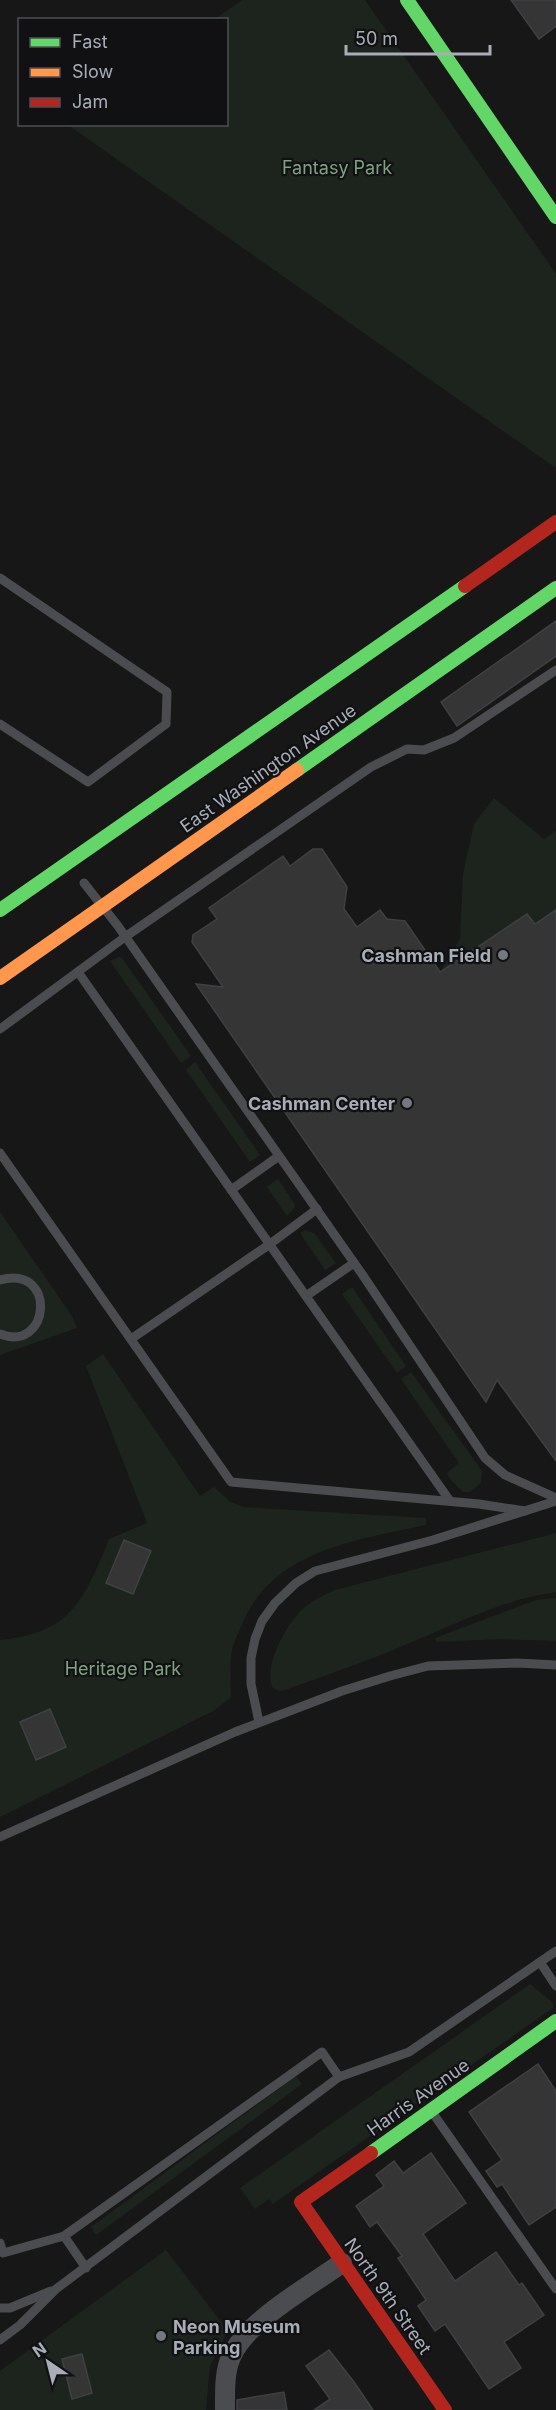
<svg xmlns="http://www.w3.org/2000/svg" width="556" height="2410" font-family="Inter,sans-serif">
	<rect width="100%" height="100%" fill="#171717"/>
	<g fill="#1d241e">
		<path d="M 242,0 L 365,0 L 556,274 L 556,468 L 68,125 L 226,124 L 226,20 L 215,19 Z"/>
		<path d="M 494,798 L 544,839 L 556,831 L 556,1133 L 440,972 L 460,939 L 463,874 L 474,824 Z"/>
		<path d="M 119,957 L 122,958 L 191,1056 L 181,1063 L 110,961 Z"/>
		<path d="M 195,1062 L 260,1155 L 250,1162 L 186,1070 Z"/>
		<path d="M 278,1179 L 294,1203 L 295,1207 L 287,1216 L 267,1187 Z"/>
		<path d="M 0,1212 L 72,1316 L 77,1328 L 0,1355 Z"/>
		<path d="M 305,1230 L 314,1233 L 336,1263 L 325,1270 L 300,1233 Z"/>
		<path d="M 352,1287 L 406,1366 L 397,1373 L 342,1294 Z"/>
		<path d="M 103,1354 L 200,1496 L 214,1487 L 229,1501 L 243,1507 L 426,1518 L 426,1525 C 354,1541 270,1550 240,1629 C 237,1636 233,1644 232,1651 C 229,1665 231,1682 231,1697 L 215,1710 L 0,1817 L 0,1640 C 72,1633 84,1600 109,1539 L 147,1523 L 86,1366 Z"/>
		<path d="M 411,1372 L 482,1471 L 481,1483 L 470,1492 L 463,1492 L 449,1478 L 447,1473 L 459,1463 L 401,1379 Z"/>
		<path d="M 556,1533 L 556,1592 C 503,1599 454,1625 405,1645 C 367,1661 327,1675 288,1689 L 280,1691 L 273,1688 C 262,1666 288,1621 305,1607 C 314,1600 324,1595 335,1590 Z"/>
		<path d="M 556,1598 L 556,1641 L 501,1639 L 436,1642 L 435,1638 L 536,1600 Z"/>
		<path d="M 530,1984 L 553,2003 L 553,2008 L 273,2204 L 269,2199 L 255,2209 L 240,2188 Z"/>
		<path d="M 296,2076 L 302,2084 L 96,2235 L 91,2227 Z"/>
		<path d="M 166,2250 L 228,2331 L 210,2366 L 206,2410 L 0,2410 L 0,2371 Z"/>
	</g>
	<g fill="#353536" stroke="#3f4043" stroke-width="1.5">
		<path d="M 511,0 L 556,0 L 556,26 L 539,39 Z"/>
		<path d="M 556,621 L 556,656 L 457,726 L 441,702 Z"/>
		<path d="M 313,849 L 322,849 L 347,887 L 344,909 L 357,927 L 380,910 L 387,919 L 405,921 L 440,972 L 527,914 L 535,924 L 556,910 L 556,1461 L 497,1380 L 486,1402 L 196,984 L 223,987 L 192,942 L 193,935 L 217,919 L 209,908 L 283,856 L 290,866 Z"/>
		<path d="M 124,1540 L 151,1551 L 133,1594 L 106,1583 Z"/>
		<path d="M 50,1709 L 66,1747 L 36,1760 L 20,1722 Z"/>
		<path d="M 538,2064 L 556,2091 L 556,2207 L 529,2225 L 502,2184 L 497,2187 L 486,2171 L 502,2160 L 469,2112 Z"/>
		<path d="M 431,2153 L 466,2203 L 423,2234 L 455,2281 L 496,2252 L 519,2285 L 522,2283 L 544,2315 L 504,2342 L 521,2368 L 489,2389 L 445,2324 L 435,2331 L 418,2306 L 426,2300 L 398,2258 L 402,2256 L 377,2222 L 370,2227 L 356,2206 L 384,2186 L 376,2175 L 394,2161 L 403,2173 Z"/>
		<path d="M 329,2350 L 354,2382 L 373,2410 L 314,2410 L 330,2399 L 306,2366 Z"/>
		<path d="M 82,2354 L 92,2393 L 72,2399 L 62,2359 Z"/>
		<path d="M 284,2392 L 287,2410 L 237,2410 L 237,2400 Z"/>
	</g>
	<g fill="none" stroke-linecap="round" stroke-linejoin="round">
		<g stroke="#4b4c50" stroke-width="9">
			<path d="M 0,578 L 167,692 L 166,724 L 88,782 L 0,724"/>
			<path d="M 84,883 L 118,926 L 362,1274 L 485,1458 L 505,1475 L 556,1498"/>
			<path d="M 78,972 L 450,1501"/>
			<path d="M 0,1029 L 125,937 L 371,767 L 407,749 L 424,750 L 454,738 L 556,670"/>
			<path d="M 0,1153 L 231,1482 L 479,1504 L 525,1511"/>
			<path d="M 231,1190 L 279,1156"/>
			<path d="M 0,1280 C 58,1264 50,1354 0,1334"/>
			<path d="M 306,1296 L 354,1263"/>
			<path d="M 131,1339 L 270,1244 L 317,1209"/>
			<path d="M 259,1722 L 251,1684 L 251,1658 L 255,1639 L 262,1621 L 275,1603 L 296,1583 L 315,1571 L 433,1540 L 556,1501"/>
			<path d="M 0,1837 L 235,1732 L 342,1691 L 390,1676 L 428,1666 L 517,1663 L 556,1665"/>
			<path d="M 540,1962 L 556,1986"/>
			<path d="M 432,2112 L 556,2289"/>
			<path d="M 64,2236 L 86,2268"/>
			<path d="M 0,2243 L 3,2253 L 64,2236 L 322,2052 L 339,2077"/>
			<path d="M 0,2308 L 10,2308 L 51,2291"/>
			<path d="M 0,2340 L 20,2325 L 56,2289 L 339,2077 L 409,2052 L 556,1951"/>
		</g>
		<path stroke="#4b4c50" stroke-width="20" d="M 225,2410 C 225,2393 224,2370 232,2355 C 247,2321 311,2285 342,2263"/>
		<g stroke="#63d668" stroke-width="14">
			<path d="M 407,0 L 556,217"/>
			<path d="M 297,770 L 556,588"/>
			<path d="M 0,910 L 465,586"/>
			<path d="M 371,2153 L 556,2021"/>
		</g>
		<path stroke="#ff974d" stroke-width="14" d="M 0,978 L 297,770"/>
		<g stroke="#b3261e" stroke-width="14">
			<path d="M 465,586 L 556,522"/>
			<path d="M 371,2153 L 301,2202 L 445,2410"/>
		</g>
	</g>
	<g fill="#757880" stroke="#111113" stroke-width="2">
		<circle cx="503" cy="955" r="6"/>
		<circle cx="407" cy="1103" r="6"/>
		<circle cx="161" cy="2336" r="6"/>
	</g>
	<g text-anchor="middle" dominant-baseline="central" stroke-width="4.5" stroke-linejoin="round" paint-order="stroke">
		<g font-size="18" fill="#7fa381" stroke="#111113">
			<text x="337" y="167">Fantasy Park</text>
			<text x="123" y="1668">Heritage Park</text>
		</g>
		<g font-size="18" fill="#a8adb8" stroke="#111113">
			<text transform="translate(268 768) rotate(-35)">East Washington Avenue</text>
			<text transform="translate(418 2097) rotate(-35)">Harris Avenue</text>
			<text transform="translate(388 2296) rotate(55)">North 9th Street</text>
		</g>
		<g font-size="18" font-weight="bold" fill="#a8adb8" stroke="#111113" text-anchor="end">
			<text x="491" y="955">Cashman Field</text>
			<text x="395" y="1103">Cashman Center</text>
			<text x="173" y="2326" text-anchor="start">Neon Museum<tspan x="173" dy="21">Parking</tspan></text>
		</g>
	</g>
	<rect x="18" y="18" width="210" height="108" fill="#111113" stroke="#4d4f55" stroke-width="1.5"/>
	<rect x="30" y="38" width="30" height="9" fill="#63d668" stroke="#4d4f55" stroke-width="1.5"/>
	<text x="72" y="48" font-size="18" fill="#a8adb8">Fast</text>
	<rect x="30" y="68" width="30" height="9" fill="#ff974d" stroke="#4d4f55" stroke-width="1.5"/>
	<text x="72" y="78" font-size="18" fill="#a8adb8">Slow</text>
	<rect x="30" y="98" width="30" height="9" fill="#b3261e" stroke="#4d4f55" stroke-width="1.5"/>
	<text x="72" y="108" font-size="18" fill="#a8adb8">Jam</text>
	<g transform="translate(48 2362) rotate(325)" stroke="#111113" stroke-width="4.5" paint-order="stroke">
	<path d="M0-4.5L10 22L0 15L-10 22Z" fill="#a8adb8"/>
	<text y="-9" font-size="16" font-weight="bold" text-anchor="middle" fill="#a8adb8">N</text>
	</g>
	<path d="M346 45v9h144v-9" fill="none" stroke="#a8adb8" stroke-width="3"/>
	<text x="355" y="45" font-size="18" fill="#a8adb8" stroke="#111113" stroke-width="4.5" paint-order="stroke">50 m</text>
</svg>
